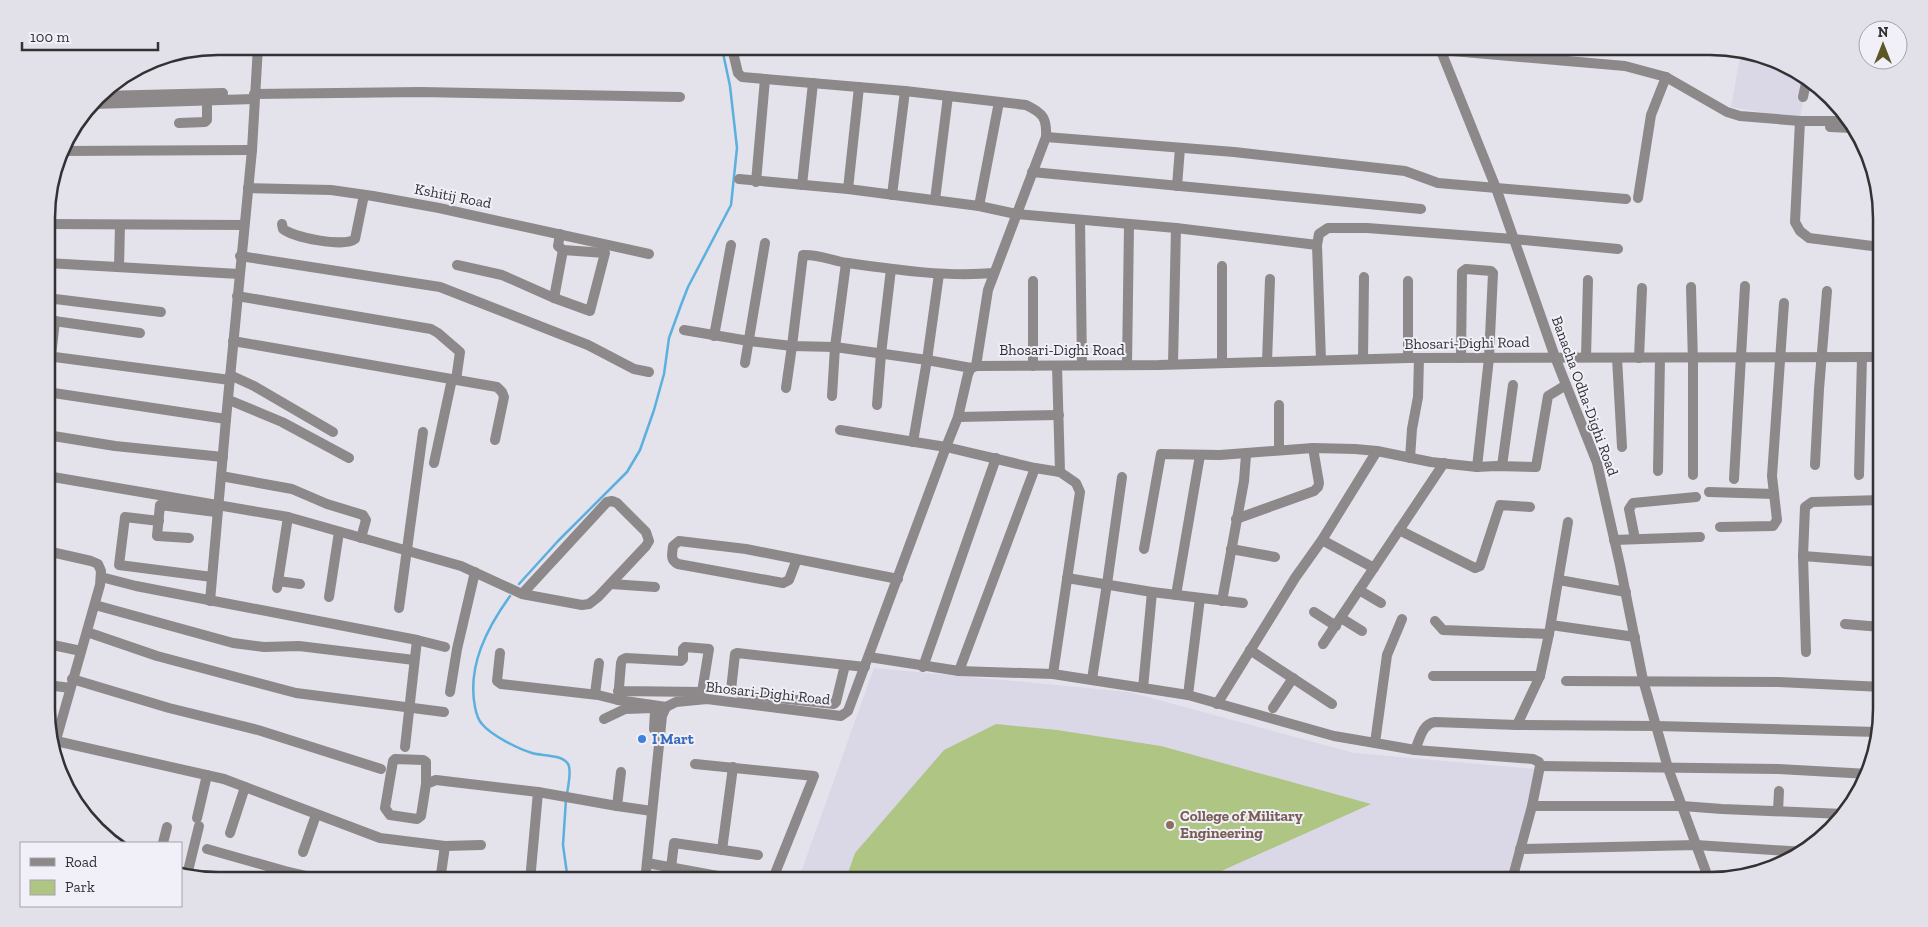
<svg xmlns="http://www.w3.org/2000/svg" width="1928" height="927" font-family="'Zilla Slab',serif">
	<rect width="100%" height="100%" fill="#e4e2eb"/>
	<g fill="#dad7e7">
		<path d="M 1741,52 L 1776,59 L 1806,83 L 1800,119 L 1731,107 Z"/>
		<path d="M 874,668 L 1129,692 L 1354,753 L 1535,769 L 1509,880 L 798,881 Z"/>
	</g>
	<path fill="#afc584" d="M 996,724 L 1057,730 L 1161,746 L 1371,804 L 1199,881 L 845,881 L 855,853 L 944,750 Z"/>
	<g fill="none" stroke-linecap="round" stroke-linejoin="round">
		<g stroke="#5bb0de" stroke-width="2.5">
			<path d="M 519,584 L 558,541 L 627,472 L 640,450 L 654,410 L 664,374 L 669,338 L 681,305 L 688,287 L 731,205 L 737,148 L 730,86 L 723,53 L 723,46"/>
			<path d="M 510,596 C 487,628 467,666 475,707 C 476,712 478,720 482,724 C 491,735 518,749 532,753 C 541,756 562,754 568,764 C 572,770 568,786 567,794"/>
			<path d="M 566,799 L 563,845 L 568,881"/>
		</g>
		<g stroke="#8d8889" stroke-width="10">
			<path d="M 732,48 L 738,73 L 742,77 L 905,91 L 1026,105 C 1043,113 1047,118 1046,137 L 988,290 L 976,366"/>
			<path d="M 1441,50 L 1625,66 L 1666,77 L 1727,112 L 1740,116 L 1800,121"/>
			<path d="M 254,94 L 421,92 L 680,97"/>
			<path d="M 100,96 L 223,93"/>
			<path d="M 1803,97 L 1806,83"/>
			<path d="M 93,104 L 254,99"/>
			<path d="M 1849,121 L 1800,121 L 1795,222 L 1800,231 L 1809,238 L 1880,247"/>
			<path d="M 179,123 L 205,122 L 207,120 L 207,101"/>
			<path d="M 1830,127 L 1852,128"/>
			<path d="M 1046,137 L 1234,152 L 1405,171 L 1438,183 L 1626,199"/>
			<path d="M 62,151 L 252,150"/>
			<path d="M 1032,172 L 1421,209"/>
			<path d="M 739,179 L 848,189 L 979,206 L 1016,214 L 1176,228 L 1317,245 L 1321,360"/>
			<path d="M 756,182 L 765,79"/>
			<path d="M 802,185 L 813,83"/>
			<path d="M 1177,186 L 1180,148"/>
			<path d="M 248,188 L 331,190 L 373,196 L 439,208 L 649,254"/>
			<path d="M 848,189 L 859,87"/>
			<path d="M 892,195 L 905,91"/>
			<path d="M 1638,198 L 1651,115 L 1666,77"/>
			<path d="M 935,200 L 948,96"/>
			<path d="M 979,206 L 999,102"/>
			<path d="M 1080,220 L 1082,365"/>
			<path d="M 47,224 L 244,225"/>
			<path d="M 282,224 L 283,229 C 293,237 344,248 355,239 L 364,195"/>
			<path d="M 1317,245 L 1319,234 L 1328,228 L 1367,228 L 1513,239 L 1618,249"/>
			<path d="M 240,256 L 440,287 L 588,345 L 634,369 L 649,372"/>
			<path d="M 47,263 L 239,274"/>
			<path d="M 457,265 L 502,275 L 554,298 L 590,311 L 605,253 L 563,250 L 558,246 L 560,234"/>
			<path d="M 1222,266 L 1222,363"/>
			<path d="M 119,267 L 120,225"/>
			<path d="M 1408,281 L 1408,358"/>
			<path d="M 1691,287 L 1693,363 L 1693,475"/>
			<path d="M 237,296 L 431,329 L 438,333 L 460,352 L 456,380"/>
			<path d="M 47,298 L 161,312"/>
			<path d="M 554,298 L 563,250"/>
			<path d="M 47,320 L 140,333"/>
			<path d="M 684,330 L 749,341 L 792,346 L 835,347 L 927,360 L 971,368"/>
			<path d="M 714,336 L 731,245"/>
			<path d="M 233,341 L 497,387 L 502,392 L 504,397 L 495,440"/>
			<path d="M 47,356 L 230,380"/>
			<path d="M 51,356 L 55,321"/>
			<path d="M 1586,357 L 1588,280"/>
			<path d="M 1617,358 L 1622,447"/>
			<path d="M 1639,358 L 1642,288"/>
			<path d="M 1363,359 L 1364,277"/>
			<path d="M 1267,362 L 1270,279"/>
			<path d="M 745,363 L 765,243"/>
			<path d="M 1173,364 L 1176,228"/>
			<path d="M 1127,365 L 1129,225"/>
			<path d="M 1033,366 L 1033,281"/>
			<path d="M 1057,366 L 1060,472"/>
			<path d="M 230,375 L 254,386 L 333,432"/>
			<path d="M 786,388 L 792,346 L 803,255 C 818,254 833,261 848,263 C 897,270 946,277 994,273"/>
			<path d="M 47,392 L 226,419 L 252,150 L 258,46"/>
			<path d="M 832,396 L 835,347 L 846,263"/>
			<path d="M 229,400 L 282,422 L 349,458"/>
			<path d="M 877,405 L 881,354 L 891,269"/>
			<path d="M 1279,405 L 1279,450"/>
			<path d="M 958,417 L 1059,415"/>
			<path d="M 840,430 L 946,447 L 1035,468 L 1060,472 L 1076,483 L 1080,492 L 1053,674"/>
			<path d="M 47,435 L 115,446 L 223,457"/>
			<path d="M 913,442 L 927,360 L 939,274"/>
			<path d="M 1410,458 L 1412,429 L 1418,397 L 1419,358"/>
			<path d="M 434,463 L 452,379"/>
			<path d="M 1815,465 L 1819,389 L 1827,291"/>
			<path d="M 1502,466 L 1513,385"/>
			<path d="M 1477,467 L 1496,466 L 1536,467 L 1548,396 L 1566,385"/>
			<path d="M 1658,471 L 1660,358"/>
			<path d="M 1859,475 L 1862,357"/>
			<path d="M 47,476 L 288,517 L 461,566 L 522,594 L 582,605 L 589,604 L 598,597 L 646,546 L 649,541 L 646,532 L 617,503 L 612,501 L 607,502 L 522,594"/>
			<path d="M 221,476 L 292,489 L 327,504 L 363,515 L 366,520 L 361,538"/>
			<path d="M 1734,479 L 1745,286"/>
			<path d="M 1709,492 L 1774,494"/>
			<path d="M 1236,519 L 1314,491 L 1318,487 L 1319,483 L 1313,448"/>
			<path d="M 159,521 L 125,517 L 119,565 L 212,577"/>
			<path d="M 1720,527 L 1773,526 L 1777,520 L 1772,476 L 1784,303"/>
			<path d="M 1399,530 L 1475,568 L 1480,566 L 1500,505 L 1530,507"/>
			<path d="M 189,538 L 157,536 L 160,505 L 216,512"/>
			<path d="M 1635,539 L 1629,509 L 1633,503 L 1696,497"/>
			<path d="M 1322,540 L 1374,568"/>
			<path d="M 1614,540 L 1700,537"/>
			<path d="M 1144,549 L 1161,454 L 1220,455 L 1313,448 L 1355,449 L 1377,451 L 1431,462 L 1477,467 L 1489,358 L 1493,273 L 1491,271 L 1466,269 L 1462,272 L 1461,358"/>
			<path d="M 1231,549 L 1275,557"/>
			<path d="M 1803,556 L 1881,562"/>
			<path d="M 797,559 L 789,580 L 783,583 L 678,564 C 670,560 672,555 673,546 L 679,541 L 746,549 L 898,579"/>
			<path d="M 101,577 L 136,586 L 417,640 L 445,647"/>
			<path d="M 1067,578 L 1152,592 L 1243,603"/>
			<path d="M 1559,580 L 1626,592"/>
			<path d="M 278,581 L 300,584"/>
			<path d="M 611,584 L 655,587"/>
			<path d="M 277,588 L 288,517"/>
			<path d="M 1359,590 L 1381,603"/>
			<path d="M 1176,595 L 1200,455"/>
			<path d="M 329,597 L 339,532"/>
			<path d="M 210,601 L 226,419"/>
			<path d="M 1222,601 L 1244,481 L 1246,455"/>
			<path d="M 95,605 L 233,643 L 264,647 L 299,646 L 414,660"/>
			<path d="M 399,608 L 423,432"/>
			<path d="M 1314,612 L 1336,626"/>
			<path d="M 1341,618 L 1362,631"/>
			<path d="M 1402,619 L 1387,655 L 1375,743 L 1415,750 C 1420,739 1422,724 1435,722 L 1517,725 L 1657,726 L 1877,732"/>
			<path d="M 1435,621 L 1443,630 L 1549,634"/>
			<path d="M 1845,624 L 1881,627"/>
			<path d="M 1551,625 L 1635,637"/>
			<path d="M 87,632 L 157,656 L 296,693 L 444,712"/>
			<path d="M 48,644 L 81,651"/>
			<path d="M 1323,644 L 1444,463"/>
			<path d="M 1878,649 L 1881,622"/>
			<path d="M 1250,650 L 1332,704"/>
			<path d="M 1806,652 L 1803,556 L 1805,507 L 1812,502 L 1881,500"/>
			<path d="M 500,653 L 497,681 L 501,684 L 598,695 L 618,700 L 666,707"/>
			<path d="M 869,657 L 959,671 L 1035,468"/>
			<path d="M 923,667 L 996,458"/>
			<path d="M 959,671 L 1053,674 L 1188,695 L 1334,736 L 1375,743"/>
			<path d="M 1433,676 L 1540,676"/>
			<path d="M 72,679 L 169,708 L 258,730 L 381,769"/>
			<path d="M 1092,679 L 1107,584 L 1122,477"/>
			<path d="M 1566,681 L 1779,682 L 1882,687"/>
			<path d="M 48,685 L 70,688"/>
			<path d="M 1143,688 L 1152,592"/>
			<path d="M 731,690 L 735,654 L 737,653 L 865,667"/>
			<path d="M 450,692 L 457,649 L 475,572"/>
			<path d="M 595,694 L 599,663"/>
			<path d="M 741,694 L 834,704 L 836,702 L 845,665"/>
			<path d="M 1188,695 L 1200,598"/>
			<path d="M 618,700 L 621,663 L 622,660 L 626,658 L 681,661 L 683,659 L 683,649 L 685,647 L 709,649 L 702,692 L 618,691"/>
			<path d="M 1217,704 L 1295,578 L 1322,540 L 1377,451"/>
			<path d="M 1273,708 L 1293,678"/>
			<path d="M 604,719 L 625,709 L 653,708 L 655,711 L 654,729 L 660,731"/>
			<path d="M 1517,725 L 1540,676 L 1549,634 L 1568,522"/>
			<path d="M 56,741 L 224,779 L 380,838 L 445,846 L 481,845"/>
			<path d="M 405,747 L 417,640"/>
			<path d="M 1415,750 L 1533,759 L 1539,762 L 1540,766 L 1532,806 L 1512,880"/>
			<path d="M 695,764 L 814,776 L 772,881"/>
			<path d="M 1540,766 L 1778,769 L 1869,774"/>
			<path d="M 426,784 L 426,762 L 423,760 L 395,759 L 393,761 L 385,808 L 390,815 L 417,819 L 421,816 L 426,784 L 436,780 L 538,792 L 617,806 L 652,811"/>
			<path d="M 617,806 L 621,772"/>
			<path d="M 1532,806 L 1682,806 L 1722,809 L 1844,814"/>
			<path d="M 1778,811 L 1779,791"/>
			<path d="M 197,818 L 207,775"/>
			<path d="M 230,833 L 245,787"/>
			<path d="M 163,843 L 167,827"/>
			<path d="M 207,849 L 285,871 L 328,881"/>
			<path d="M 1520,849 L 1696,845 L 1805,852"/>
			<path d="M 722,850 L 733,767"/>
			<path d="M 303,852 L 316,815"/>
			<path d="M 647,863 L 745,881"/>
			<path d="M 671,868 L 674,843 L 758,855"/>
			<path d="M 187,875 L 199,826"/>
			<path d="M 440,881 L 445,846"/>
			<path d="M 530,881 L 538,792"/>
		</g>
		<g stroke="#8d8889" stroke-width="10">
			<path d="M 1439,46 L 1496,188 L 1555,357 L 1597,463 L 1620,565 L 1643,680 L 1668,768 L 1709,880"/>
			<path d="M 47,551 L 91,561 L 98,564 L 101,571 L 100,585 L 54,747"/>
			<path d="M 645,881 L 662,716 L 666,707 L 676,702 L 707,699 L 841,716 L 848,711 L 946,447 L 958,417 L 968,374 L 971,368 L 976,366 L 1159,365 L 1408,358 L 1881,357"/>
		</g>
	</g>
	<circle fill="#3f7fe0" stroke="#f1eff8" stroke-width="2" cx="642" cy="739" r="5"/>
	<circle fill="#8d6e63" stroke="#f1eff8" stroke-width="2" cx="1170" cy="825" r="5"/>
	<g text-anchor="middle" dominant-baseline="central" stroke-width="4" stroke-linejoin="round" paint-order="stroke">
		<g font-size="15" fill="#323134" stroke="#f1eff8">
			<text transform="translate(453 196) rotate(11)">Kshitij Road</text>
			<text transform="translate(1467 343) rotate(-1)">Bhosari-Dighi Road</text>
			<text x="1062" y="350">Bhosari-Dighi Road</text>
			<text transform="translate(1585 396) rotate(70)">Banacha Odha-Dighi Road</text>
			<text transform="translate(768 693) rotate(6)">Bhosari-Dighi Road</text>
		</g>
		<g font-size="15" font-weight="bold" fill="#366cbe" stroke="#f1eff8" text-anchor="start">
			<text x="652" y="739">I Mart</text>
		</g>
		<g font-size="15" font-weight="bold" fill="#785e54" stroke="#f1eff8" text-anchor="start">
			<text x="1180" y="816">College of Military<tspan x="1180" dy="17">Engineering</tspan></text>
		</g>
	</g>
	<path d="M0 0H1928V927H0ZM218 55H1710A163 163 0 0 1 1873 218V709A163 163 0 0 1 1710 872H218A163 163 0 0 1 55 709V218A163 163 0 0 1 218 55Z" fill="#e2e0e8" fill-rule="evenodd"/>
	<path fill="none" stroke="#323134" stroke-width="2.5" d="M218 55H1710A163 163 0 0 1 1873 218V709A163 163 0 0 1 1710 872H218A163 163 0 0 1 55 709V218A163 163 0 0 1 218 55Z"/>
	<rect x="20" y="842" width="162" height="65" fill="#f1eff8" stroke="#a5a3aa"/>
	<rect x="30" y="858" width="25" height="8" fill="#8d8889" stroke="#a5a3aa"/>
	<text x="65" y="867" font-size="15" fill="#323134">Road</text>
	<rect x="30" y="880" width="25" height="15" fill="#afc584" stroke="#a5a3aa"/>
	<text x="65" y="892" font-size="15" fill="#323134">Park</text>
	<g transform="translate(1883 45)"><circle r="24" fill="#f1eff8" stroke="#a5a3aa"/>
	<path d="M0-4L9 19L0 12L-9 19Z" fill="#5c5724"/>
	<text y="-8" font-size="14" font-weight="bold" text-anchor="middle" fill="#323134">N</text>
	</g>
	<path d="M22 42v8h136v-8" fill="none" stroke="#323134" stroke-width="2.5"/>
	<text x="30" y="42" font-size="15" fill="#323134" stroke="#f1eff8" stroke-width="4" paint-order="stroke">100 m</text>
</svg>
